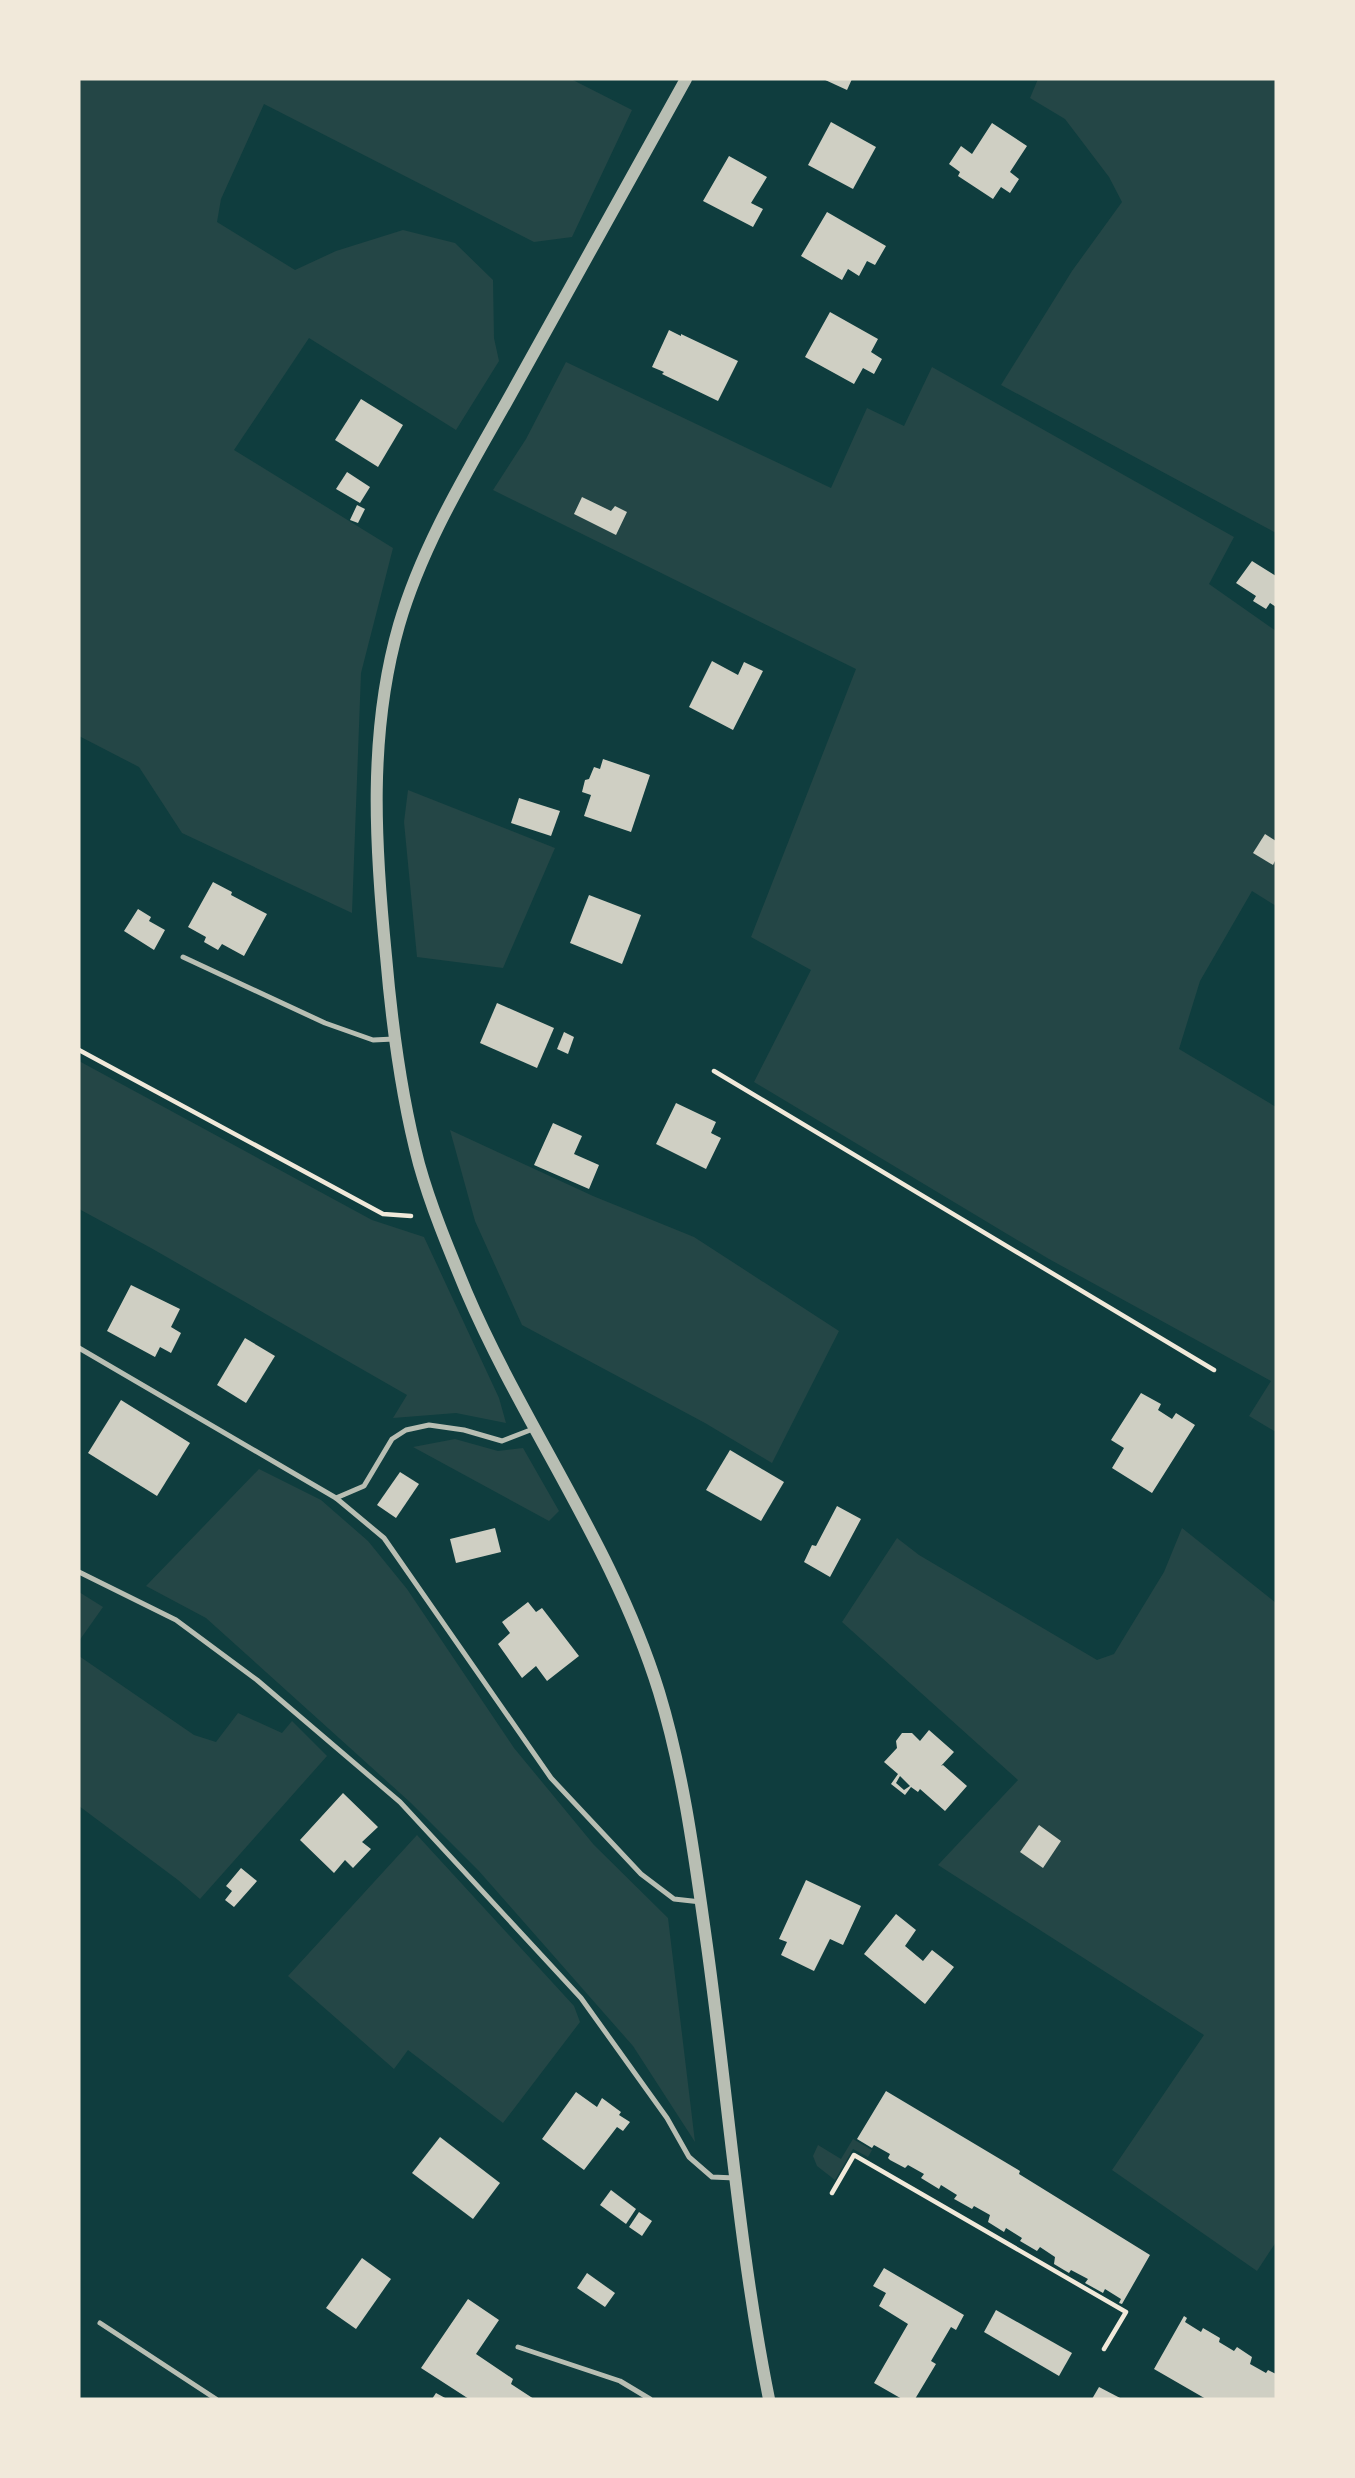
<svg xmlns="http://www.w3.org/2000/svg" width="1355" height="2478" font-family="Merriweather,serif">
	<rect width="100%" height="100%" fill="#0f3d3e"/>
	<g fill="#244646">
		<path d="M 79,79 L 571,79 L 632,110 L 572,237 L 534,242 L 264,104 L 221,199 L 217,222 L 295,270 L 336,251 L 403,230 L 455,243 L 493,280 L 494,338 L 499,361 L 456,430 L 309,338 L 234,450 L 393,548 L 361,673 L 352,913 L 182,833 L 139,767 L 79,736 Z"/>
		<path d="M 1038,79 L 1276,79 L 1276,533 L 1001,385 L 1072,271 L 1122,202 L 1109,177 L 1065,119 L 1030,98 Z"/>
		<path d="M 566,362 L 831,488 L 867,408 L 904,426 L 932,367 L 1234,537 L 1209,584 L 1276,631 L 1276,906 L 1252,891 L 1200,981 L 1179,1049 L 1276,1107 L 1276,1432 L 1249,1416 L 1271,1381 L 1049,1259 L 754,1082 L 811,970 L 751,937 L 856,669 L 493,490 L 526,439 Z"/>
		<path d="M 408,790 L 555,848 L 503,968 L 417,957 L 404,822 Z"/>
		<path d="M 79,1061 L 372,1220 L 424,1237 L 499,1398 L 506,1423 L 456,1413 L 393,1418 L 407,1395 L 151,1248 L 79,1209 Z"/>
		<path d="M 450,1130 L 593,1196 L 694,1237 L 839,1331 L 772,1463 L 705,1423 L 522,1325 L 475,1221 Z"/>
		<path d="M 455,1439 L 498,1451 L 523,1448 L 559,1511 L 549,1521 L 413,1447 Z"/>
		<path d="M 259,1469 L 321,1500 L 368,1541 L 407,1589 L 514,1748 L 594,1845 L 668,1918 L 695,2142 L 633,2046 L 478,1870 L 411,1803 L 206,1618 L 146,1586 Z"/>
		<path d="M 1182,1528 L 1276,1603 L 1276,2242 L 1257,2271 L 1112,2170 L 1204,2035 L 938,1865 L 1018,1780 L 842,1622 L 897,1538 L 919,1555 L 1097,1660 L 1114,1654 L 1164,1572 Z"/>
		<path d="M 79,1592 L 103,1607 L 79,1641 Z"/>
		<path d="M 79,1656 L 194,1735 L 216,1742 L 238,1713 L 282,1733 L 292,1721 L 327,1756 L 200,1899 L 178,1880 L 79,1806 Z"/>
		<path d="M 417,1835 L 574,2006 L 580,2022 L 503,2123 L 408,2050 L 394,2069 L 288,1976 Z"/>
		<path d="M 853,2139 L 872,2150 L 868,2157 L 853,2149 L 835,2180 L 817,2166 L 813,2156 L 818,2145 L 841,2159 Z"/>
	</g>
	<g fill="#cfcfc3" fill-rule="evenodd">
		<path d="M 823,79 L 852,79 L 847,90 Z"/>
		<path d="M 831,122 L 876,147 L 853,189 L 808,165 Z"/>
		<path d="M 992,123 L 1027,146 L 1010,172 L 1019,179 L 1010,193 L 1001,187 L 993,199 L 958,176 L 960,172 L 949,164 L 961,146 L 972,154 Z"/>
		<path d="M 729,156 L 767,177 L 751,203 L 763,209 L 753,227 L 703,201 Z"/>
		<path d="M 827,212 L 886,246 L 875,265 L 867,261 L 859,276 L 848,269 L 842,280 L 801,256 Z"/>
		<path d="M 830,312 L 878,339 L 871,352 L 882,359 L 874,374 L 863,368 L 854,384 L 805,357 Z"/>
		<path d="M 669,330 L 681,336 L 681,334 L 738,361 L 718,401 L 662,374 L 664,372 L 652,367 Z"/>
		<path d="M 361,399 L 403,425 L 378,467 L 335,440 Z"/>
		<path d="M 347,472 L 370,487 L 360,503 L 336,489 Z"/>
		<path d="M 582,497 L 611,511 L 615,506 L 627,512 L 616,535 L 574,514 Z"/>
		<path d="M 357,505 L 365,509 L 358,523 L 350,520 Z"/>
		<path d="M 1252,561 L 1276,576 L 1276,607 L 1270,603 L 1266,609 L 1253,601 L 1256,596 L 1236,583 Z"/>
		<path d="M 712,661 L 738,675 L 744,662 L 763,671 L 733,730 L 689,707 Z"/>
		<path d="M 603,759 L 650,775 L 631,832 L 584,816 L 591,795 L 582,792 L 585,780 L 589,779 L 594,767 L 600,769 Z"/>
		<path d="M 519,798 L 560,811 L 551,836 L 511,823 Z"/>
		<path d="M 1265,834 L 1276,841 L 1276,859 L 1273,865 L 1253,853 Z"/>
		<path d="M 213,882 L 232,892 L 231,895 L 267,914 L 244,956 L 222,944 L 218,950 L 204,942 L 206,937 L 188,927 Z"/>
		<path d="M 589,895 L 641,915 L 622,964 L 570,943 Z"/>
		<path d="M 138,909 L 151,917 L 149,921 L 165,930 L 154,950 L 124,931 Z"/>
		<path d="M 497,1003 L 554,1028 L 537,1068 L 480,1043 Z"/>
		<path d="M 564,1032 L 574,1037 L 568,1054 L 557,1049 Z"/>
		<path d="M 676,1103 L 716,1122 L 711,1133 L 721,1138 L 706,1169 L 656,1144 Z"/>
		<path d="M 553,1123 L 582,1136 L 574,1154 L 599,1165 L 589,1189 L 534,1165 Z"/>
		<path d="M 131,1285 L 180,1309 L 171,1327 L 181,1333 L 171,1353 L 160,1347 L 155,1357 L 107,1331 Z"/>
		<path d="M 245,1338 L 275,1356 L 246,1403 L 217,1385 Z"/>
		<path d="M 1141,1393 L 1161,1404 L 1158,1410 L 1172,1419 L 1176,1413 L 1195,1425 L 1152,1493 L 1112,1468 L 1124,1448 L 1111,1440 Z"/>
		<path d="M 121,1400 L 190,1443 L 157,1496 L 88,1453 Z"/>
		<path d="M 730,1450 L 784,1482 L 761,1521 L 706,1490 Z"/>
		<path d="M 400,1472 L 419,1484 L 396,1518 L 377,1505 Z"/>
		<path d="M 837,1506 L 861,1519 L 830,1577 L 804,1562 L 812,1545 L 816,1546 Z"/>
		<path d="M 495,1528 L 501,1552 L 456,1563 L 450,1539 Z"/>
		<path d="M 528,1602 L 536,1612 L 542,1608 L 579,1656 L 547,1681 L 536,1666 L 522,1678 L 498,1644 L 510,1633 L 502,1622 Z"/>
		<path d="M 929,1730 L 954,1752 L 941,1766 L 943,1765 L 967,1786 L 945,1811 L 920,1789 L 918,1792 L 911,1787 L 905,1795 L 891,1784 L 898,1774 L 884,1762 L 897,1748 L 896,1741 L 902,1733 L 912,1733 L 920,1741 ZM 900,1776 L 910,1786 L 904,1790 L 896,1783 Z"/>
		<path d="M 343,1793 L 378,1827 L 362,1842 L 371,1849 L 353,1868 L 345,1860 L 334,1873 L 300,1840 Z"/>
		<path d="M 1039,1825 L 1061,1841 L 1043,1868 L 1020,1852 Z"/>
		<path d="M 241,1868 L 257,1881 L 234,1907 L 225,1900 L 232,1891 L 226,1886 Z"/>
		<path d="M 806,1880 L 861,1906 L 843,1945 L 830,1939 L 814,1971 L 781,1955 L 787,1942 L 779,1939 Z"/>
		<path d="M 896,1914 L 916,1930 L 905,1946 L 923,1961 L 932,1950 L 954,1967 L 925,2004 L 864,1954 Z"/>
		<path d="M 886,2091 L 1020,2171 L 1019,2174 L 1150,2255 L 1122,2304 L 1119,2303 L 1121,2299 L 1105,2289 L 1103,2293 L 1085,2283 L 1088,2279 L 1071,2270 L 1069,2273 L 1054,2264 L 1055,2257 L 1040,2247 L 1037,2251 L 1020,2241 L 1022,2238 L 1006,2228 L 1004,2232 L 988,2222 L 990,2215 L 974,2206 L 972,2209 L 956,2200 L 954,2199 L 957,2195 L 941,2185 L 939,2189 L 921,2178 L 924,2174 L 908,2165 L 905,2168 L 890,2160 L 888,2158 L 890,2154 L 874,2145 L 872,2148 L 857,2139 Z"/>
		<path d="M 576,2092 L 597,2107 L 602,2098 L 621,2112 L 619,2115 L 630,2122 L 623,2131 L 617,2127 L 584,2170 L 542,2139 Z"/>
		<path d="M 440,2137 L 500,2183 L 473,2219 L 412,2173 Z"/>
		<path d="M 611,2190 L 636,2209 L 626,2224 L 600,2205 Z"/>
		<path d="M 639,2212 L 652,2221 L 642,2236 L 629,2227 Z"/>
		<path d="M 362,2258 L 391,2279 L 356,2329 L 326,2308 Z"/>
		<path d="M 884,2268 L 964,2315 L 956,2330 L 951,2327 L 931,2361 L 936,2364 L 915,2399 L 902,2399 L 874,2383 L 908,2324 L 879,2306 L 886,2293 L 873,2286 Z"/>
		<path d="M 587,2273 L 615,2293 L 605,2307 L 577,2288 Z"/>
		<path d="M 468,2299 L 499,2320 L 476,2354 L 513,2379 L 511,2384 L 534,2399 L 469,2399 L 421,2368 Z"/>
		<path d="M 996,2310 L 1072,2353 L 1059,2376 L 984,2332 Z"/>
		<path d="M 1184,2316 L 1187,2318 L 1185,2322 L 1201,2332 L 1203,2328 L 1220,2338 L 1219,2342 L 1234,2351 L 1237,2347 L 1252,2357 L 1250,2364 L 1266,2373 L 1268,2370 L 1276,2374 L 1276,2399 L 1206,2399 L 1154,2369 Z"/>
		<path d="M 1099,2387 L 1122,2399 L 1092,2399 Z"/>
		<path d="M 436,2393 L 447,2399 L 432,2399 Z"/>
	</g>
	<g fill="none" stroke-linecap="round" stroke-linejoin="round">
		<g stroke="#f1e9da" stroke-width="4.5">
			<path d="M 79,1050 L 383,1214 L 411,1216"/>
			<path d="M 714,1071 L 1214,1370"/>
			<path d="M 832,2193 L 854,2155 L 1126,2312 L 1104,2349"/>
		</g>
		<g stroke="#b8beb3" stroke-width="5">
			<path d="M 183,957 L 325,1023 L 373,1040 L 394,1039"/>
			<path d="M 79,1348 L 336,1498 L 384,1538 L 551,1778 L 641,1874 L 674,1899 L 701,1902"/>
			<path d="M 336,1498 L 364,1486 L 392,1439 L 406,1430 L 429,1425 L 464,1430 L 502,1441 L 533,1429"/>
			<path d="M 79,1572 L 176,1620 L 257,1680 L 400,1802 L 581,1998 L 667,2118 L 689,2157 L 712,2177 L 735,2178"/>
			<path d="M 100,2323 L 216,2399"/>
			<path d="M 518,2347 L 620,2381 L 650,2399"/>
		</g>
		<path stroke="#b8beb3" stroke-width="12" d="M 686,79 C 627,187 565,295 506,403 C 466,474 422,546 399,625 C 368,733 375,846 386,956 C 392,1026 401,1096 419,1164 C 431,1207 449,1250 466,1291 C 524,1427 615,1549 659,1692 C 684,1774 695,1861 707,1946 C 728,2097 739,2250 769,2399"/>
	</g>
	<rect width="1355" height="2478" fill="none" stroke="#f1e9da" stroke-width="161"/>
</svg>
